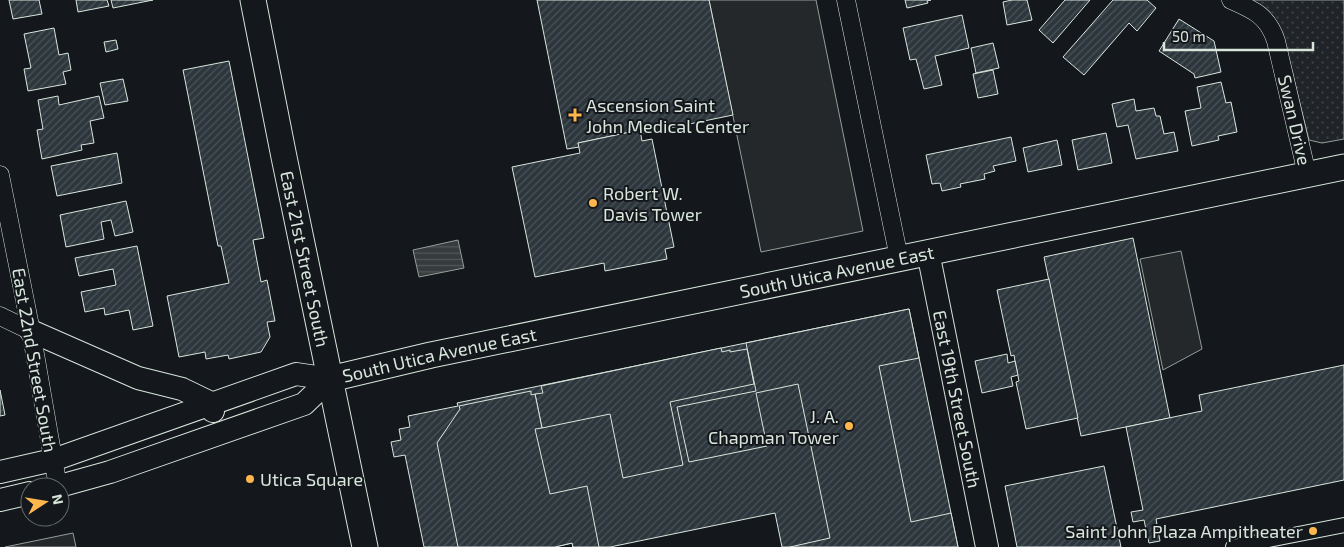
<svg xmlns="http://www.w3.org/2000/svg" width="1344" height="547" font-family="'Exo 2',sans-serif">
	<defs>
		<pattern id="grass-dots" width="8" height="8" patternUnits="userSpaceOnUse" patternTransform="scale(1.25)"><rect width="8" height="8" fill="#202428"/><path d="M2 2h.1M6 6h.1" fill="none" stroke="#404447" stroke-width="1.8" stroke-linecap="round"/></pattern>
		<pattern id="water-rules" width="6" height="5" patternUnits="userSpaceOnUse" patternTransform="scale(1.25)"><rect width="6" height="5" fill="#363b3e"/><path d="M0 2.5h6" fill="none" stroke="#525759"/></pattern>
		<pattern id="building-hatch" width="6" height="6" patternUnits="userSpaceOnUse" patternTransform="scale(1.25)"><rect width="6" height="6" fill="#2c363c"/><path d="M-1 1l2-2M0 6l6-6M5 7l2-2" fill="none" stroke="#4a5358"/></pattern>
	</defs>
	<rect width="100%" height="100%" fill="#14181c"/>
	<path fill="url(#grass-dots)" stroke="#939e99" d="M 1251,0 L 1344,0 L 1344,139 L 1322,143 L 1309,140 L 1283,35 L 1273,16 L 1261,5 Z"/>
	<g fill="#24282b" stroke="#939e99">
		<path d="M 709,0 L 816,0 L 863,231 L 761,252 Z"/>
		<path d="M 1181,251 L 1202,349 L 1163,370 L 1140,259 Z"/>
		<path d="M 73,533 L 76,547 L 5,547 Z"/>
	</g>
	<path fill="url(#water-rules)" stroke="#939e99" d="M 458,240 L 464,268 L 419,277 L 413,250 Z"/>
	<g fill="url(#building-hatch)" stroke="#d8e6dc">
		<path d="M 9,0 L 39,0 L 42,14 L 13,19 Z"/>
		<path d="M 76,0 L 107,0 L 109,6 L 78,12 Z"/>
		<path d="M 111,0 L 153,0 L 113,8 Z"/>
		<path d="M 537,0 L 709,0 L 733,115 L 641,134 L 640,130 L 578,143 L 579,147 L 567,149 Z"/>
		<path d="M 905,0 L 931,0 L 927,1 L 928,3 L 907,8 Z"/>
		<path d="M 1012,0 L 1027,0 L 1032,20 L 1007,25 L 1003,2 Z"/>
		<path d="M 1065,0 L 1090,0 L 1053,43 L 1039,30 Z"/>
		<path d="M 1113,0 L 1147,0 L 1156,8 L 1137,31 L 1129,23 L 1084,75 L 1063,57 Z"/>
		<path d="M 962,15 L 969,48 L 935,56 L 942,85 L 924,89 L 916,59 L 910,60 L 903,28 Z"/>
		<path d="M 1179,19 L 1214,41 L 1221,72 L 1195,78 L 1194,74 L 1159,51 Z"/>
		<path d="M 54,28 L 59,55 L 68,53 L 71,70 L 63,72 L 66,84 L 28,91 L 24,69 L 31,68 L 24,34 Z"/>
		<path d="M 116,40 L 118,49 L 106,52 L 104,42 Z"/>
		<path d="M 993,43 L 999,68 L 976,73 L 971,48 Z"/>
		<path d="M 229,61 L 264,238 L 253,240 L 261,282 L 267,280 L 275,321 L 267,322 L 270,337 L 261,352 L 229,359 L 228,355 L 206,359 L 205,352 L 179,357 L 167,296 L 229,283 L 221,246 L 218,246 L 183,70 Z"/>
		<path d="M 993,70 L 998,94 L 978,98 L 973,74 Z"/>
		<path d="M 123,79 L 128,101 L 105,105 L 100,83 Z"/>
		<path d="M 1221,82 L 1226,103 L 1231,102 L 1237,132 L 1218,136 L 1219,140 L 1192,146 L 1185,111 L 1201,108 L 1197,87 Z"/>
		<path d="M 58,96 L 59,105 L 99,96 L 104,118 L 90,121 L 94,143 L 81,145 L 82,150 L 42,159 L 37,130 L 43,129 L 38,100 Z"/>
		<path d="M 1134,99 L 1136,111 L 1154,108 L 1156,116 L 1160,116 L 1164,134 L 1174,132 L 1178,151 L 1136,159 L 1128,125 L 1117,127 L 1112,104 Z"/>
		<path d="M 640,130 L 642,141 L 652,139 L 674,247 L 665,249 L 667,259 L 605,271 L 604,263 L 535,277 L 512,167 L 580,153 L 578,143 Z"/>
		<path d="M 1106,133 L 1112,163 L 1078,170 L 1072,140 Z"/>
		<path d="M 1011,137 L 1016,161 L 993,166 L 995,171 L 984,174 L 985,179 L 960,184 L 961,187 L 942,191 L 940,183 L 932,184 L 926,155 Z"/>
		<path d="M 1057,140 L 1062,165 L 1028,172 L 1023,148 Z"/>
		<path d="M 117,153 L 122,183 L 57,196 L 51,166 Z"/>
		<path d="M 126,201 L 133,232 L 115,236 L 111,220 L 101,222 L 104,239 L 66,247 L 60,215 Z"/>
		<path d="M 1133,238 L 1170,418 L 1081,436 L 1044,257 Z"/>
		<path d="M 137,246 L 153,326 L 133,330 L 129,310 L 105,315 L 104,308 L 85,312 L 81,292 L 116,285 L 113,269 L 79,276 L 75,258 Z"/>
		<path d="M 1049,279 L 1078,418 L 1026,429 L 1016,382 L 1019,381 L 1015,361 L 1014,355 L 1011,356 L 997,290 Z"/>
		<path d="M 909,309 L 958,547 L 782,547 L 775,513 L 610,547 L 573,547 L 572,543 L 555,547 L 424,547 L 405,455 L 394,457 L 391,442 L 401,440 L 399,429 L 410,427 L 408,416 L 458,406 L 457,403 Z"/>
		<path d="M 909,309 L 919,358 L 879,366 L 911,522 L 951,513 L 958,547 L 790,547 L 830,538 L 798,384 L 756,393 L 767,446 L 689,462 L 677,407 L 756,391 L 746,343 Z"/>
		<path d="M 721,348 L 722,352 L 730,350 L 730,352 L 747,349 L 754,384 L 670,402 L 683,465 L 623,478 L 610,414 L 542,428 L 535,394 L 543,393 L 541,386 Z"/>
		<path d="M 1007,354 L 1008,363 L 1015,361 L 1018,375 L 1011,377 L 1013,386 L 982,393 L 975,361 Z"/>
		<path d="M 1344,365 L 1344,480 L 1156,519 L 1160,541 L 1149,543 L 1144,520 L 1133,522 L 1131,512 L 1143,510 L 1126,427 L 1202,411 L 1199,395 Z"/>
		<path d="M 0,390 L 5,415 L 0,416 Z"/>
		<path d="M 531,391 L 531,395 L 535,394 L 542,428 L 535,429 L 550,494 L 587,486 L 599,547 L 573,547 L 572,543 L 555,547 L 458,547 L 437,443 L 460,409 L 459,406 Z"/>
		<path d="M 1104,466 L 1121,547 L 1017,547 L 1005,486 Z"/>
	</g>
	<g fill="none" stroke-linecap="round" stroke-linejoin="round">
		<g stroke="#d8e6dc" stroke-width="16">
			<path id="pedestrian" d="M 1233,547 L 1344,525"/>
		</g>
		<g stroke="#d8e6dc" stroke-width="19">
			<g id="minor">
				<path d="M 846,0 L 899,258"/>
				<path d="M 1231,0 C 1254,10 1268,16 1276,41 L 1307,174"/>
				<path d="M 0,175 L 31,331 L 58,487"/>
				<path d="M 0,316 L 31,331"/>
			</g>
		</g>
		<g stroke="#d8e6dc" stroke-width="24">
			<g id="tertiary">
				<path id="s1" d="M 928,252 L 987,547"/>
				<path d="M 31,331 L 138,378 L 182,389 L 211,403 L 213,411"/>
				<path d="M 0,472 L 53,460 L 296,374 L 330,379"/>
				<path d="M 56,487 L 110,472 L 304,404 L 330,379"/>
				<path d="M 0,500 L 30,493"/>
			</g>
		</g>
		<g stroke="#d8e6dc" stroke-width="27">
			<g id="secondary">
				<path id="s2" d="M 253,0 L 284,157 L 365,547"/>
				<path id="s3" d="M 330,379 L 431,355 L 1344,167"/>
			</g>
		</g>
		<use href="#pedestrian" stroke="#14181c" stroke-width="14"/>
		<use href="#minor" stroke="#14181c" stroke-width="18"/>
		<use href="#tertiary" stroke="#14181c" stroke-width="22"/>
		<use href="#secondary" stroke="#14181c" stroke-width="25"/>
	</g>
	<g fill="#ffb74d" stroke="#14181c" stroke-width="2">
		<path d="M572.5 107.5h5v5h5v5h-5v5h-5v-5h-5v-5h5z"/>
		<circle cx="593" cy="203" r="5"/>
		<circle cx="849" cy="426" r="5"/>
		<circle cx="250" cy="479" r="5"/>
		<circle cx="1313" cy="531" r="5"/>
	</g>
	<g text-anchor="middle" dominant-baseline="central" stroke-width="4" stroke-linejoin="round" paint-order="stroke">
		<g font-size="18" fill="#d8e6dc" stroke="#14181c" text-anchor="start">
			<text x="586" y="105">Ascension Saint<tspan x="586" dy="21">John Medical Center</tspan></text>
			<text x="603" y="193">Robert W.<tspan x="603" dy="21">Davis Tower</tspan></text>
			<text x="839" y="416" text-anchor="end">J. A.<tspan x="839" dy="21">Chapman Tower</tspan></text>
			<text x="260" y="479">Utica Square</text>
			<text x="1303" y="531" text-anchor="end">Saint John Plaza Ampitheater</text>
		</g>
		<g font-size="18" fill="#d8e6dc" stroke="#14181c">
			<text transform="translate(1295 120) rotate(77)">Swan Drive</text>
			<text stroke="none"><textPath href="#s2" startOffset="264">East 21st Street South</textPath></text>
			<text stroke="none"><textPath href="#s3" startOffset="518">South Utica Avenue East</textPath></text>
			<text stroke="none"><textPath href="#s3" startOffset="112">South Utica Avenue East</textPath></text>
			<text transform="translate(35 360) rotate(80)">East 22nd Street South</text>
			<text stroke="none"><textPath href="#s1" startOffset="150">East 19th Street South</textPath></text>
		</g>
	</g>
	<g transform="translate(45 502) rotate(78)"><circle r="24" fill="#14181c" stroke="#626a69"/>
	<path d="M0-4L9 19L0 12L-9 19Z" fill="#ffb74d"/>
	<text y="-8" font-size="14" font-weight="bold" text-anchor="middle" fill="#d8e6dc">N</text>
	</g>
	<path d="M1164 42v8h149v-8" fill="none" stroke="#d8e6dc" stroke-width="2.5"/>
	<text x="1172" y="42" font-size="15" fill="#d8e6dc" stroke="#14181c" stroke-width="4" paint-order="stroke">50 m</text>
</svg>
